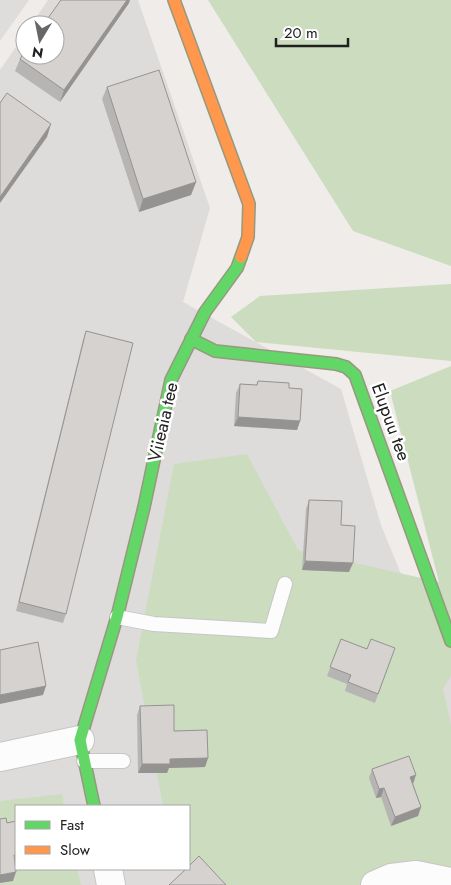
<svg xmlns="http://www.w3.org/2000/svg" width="451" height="885" font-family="Jost,sans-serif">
	<rect width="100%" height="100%" fill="#efece9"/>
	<path fill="#dedcda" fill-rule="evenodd" d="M 48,0 L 138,0 L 210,208 L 183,302 L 341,389 L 381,525 L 410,596 L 451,626 L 451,885 L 0,885 L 0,70 L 25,34 L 25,55 L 55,55 L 55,25 L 31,25 ZM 16,806 L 189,806 L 189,869 L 16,869 Z"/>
	<g fill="#cbdcbf">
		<path d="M 208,0 L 451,0 L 451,266 L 353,231 Z"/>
		<path d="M 451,284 L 451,361 L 256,342 L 231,317 L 260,296 Z"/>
		<path d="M 451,366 L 451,676 L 443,689 L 451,724 L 451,885 L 202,885 L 189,862 L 189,806 L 163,806 L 136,660 L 174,464 L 247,454 L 298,550 L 439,582 L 390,391 Z"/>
		<path d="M 62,794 L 64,806 L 16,806 L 16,869 L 77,869 L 81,885 L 0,885 L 0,801 Z"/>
	</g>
	<path fill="#dfdddc" d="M 0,0 L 29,0 L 0,41 Z"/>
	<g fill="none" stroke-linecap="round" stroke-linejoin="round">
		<g stroke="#c7c6c5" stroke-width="16">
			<g id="lane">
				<path d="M 117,617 L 154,624 L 271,631 L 285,584"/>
				<path d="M 84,761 L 123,761"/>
			</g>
		</g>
		<g stroke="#c7c6c5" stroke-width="30">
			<g id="street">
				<path d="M 0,757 L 80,740"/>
				<path d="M 108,869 L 111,885"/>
				<path d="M 375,885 L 391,878 L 416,875 L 451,882"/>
			</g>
		</g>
		<g stroke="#989880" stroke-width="14">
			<g id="fast">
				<path d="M 191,339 L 215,351 L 336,364 L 346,367 L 355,375 L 451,641"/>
				<path d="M 94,806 L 80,740 L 117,617 L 144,507 L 171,380 L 205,312 L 237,268 L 241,257"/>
			</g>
		</g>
		<g stroke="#989880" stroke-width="14">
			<path id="slow" d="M 174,0 L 249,204 L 248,237 L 241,257"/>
		</g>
		<use href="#lane" stroke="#fdfcfc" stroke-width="14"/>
		<use href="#street" stroke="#fdfcfc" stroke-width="28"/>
		<use href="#fast" stroke="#63d668" stroke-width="11"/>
		<use href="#slow" stroke="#ff974d" stroke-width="11"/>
	</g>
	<g fill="#b7b5b3">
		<path d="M 129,3 L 60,102 L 15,71 L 20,59 Z"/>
		<path d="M 107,87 L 196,182 L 191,195 L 139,212 L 102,99 Z"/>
		<path d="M 86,331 L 66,614 L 63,623 L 16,611 L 83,340 Z"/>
		<path d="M 258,381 L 289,388 L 300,421 L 297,430 L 234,426 L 236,393 L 240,384 L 256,385 Z"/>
		<path d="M 309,500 L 341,525 L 349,572 L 302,570 L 306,509 Z"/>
		<path d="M 341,639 L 367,649 L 395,648 L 375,703 L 345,691 L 347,684 L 327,676 Z"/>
		<path d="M 140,706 L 174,731 L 208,758 L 205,767 L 169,768 L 167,773 L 138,773 L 137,715 Z"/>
		<path d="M 372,769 L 413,783 L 421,807 L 418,816 L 391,826 L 381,797 L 376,798 L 369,778 Z"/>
	</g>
	<g fill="#959392">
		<path d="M 127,0 L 130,0 L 129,3 L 60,102 L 64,90 Z"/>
		<path d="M 51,124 L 47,137 L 0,203 L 0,197 Z"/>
		<path d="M 196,182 L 191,195 L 139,212 L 143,199 Z"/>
		<path d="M 238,417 L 300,421 L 297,430 L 234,426 Z"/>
		<path d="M 305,561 L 353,563 L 349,572 L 302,570 Z"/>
		<path d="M 46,686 L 43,695 L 0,704 L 0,695 Z"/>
		<path d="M 208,758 L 205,767 L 169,768 L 167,773 L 138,773 L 142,764 L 170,759 Z"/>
		<path d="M 416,775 L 413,784 L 410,777 Z"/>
		<path d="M 384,788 L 381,797 L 376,798 L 379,789 Z"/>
		<path d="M 421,807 L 418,816 L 391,826 L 395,817 Z"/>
		<path d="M 14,855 L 16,855 L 16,863 L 10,864 Z"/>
		<path d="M 16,872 L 13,881 L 0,883 L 0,875 Z"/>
	</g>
	<g fill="#d5d2d0" stroke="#959392">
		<path d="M 61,0 L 127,0 L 64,90 L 20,59 L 25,51 L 25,55 L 55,55 L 55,25 L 43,25 Z"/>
		<path d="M 159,70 L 196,182 L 143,199 L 107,87 Z"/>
		<path d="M 7,93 L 51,124 L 0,197 L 0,103 Z"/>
		<path d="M 86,331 L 133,343 L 66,614 L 19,602 Z"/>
		<path d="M 258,381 L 289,383 L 289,388 L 302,389 L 300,421 L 238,417 L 240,384 L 257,385 Z"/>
		<path d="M 309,500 L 342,501 L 341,525 L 355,526 L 353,563 L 305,561 Z"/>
		<path d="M 341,639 L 367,649 L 371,639 L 395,648 L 378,694 L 348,682 L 351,675 L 330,667 Z"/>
		<path d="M 38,642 L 46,686 L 0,695 L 0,650 Z"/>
		<path d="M 174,705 L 174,731 L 207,730 L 208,758 L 170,759 L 170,764 L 142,764 L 140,706 Z"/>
		<path d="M 409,756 L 416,775 L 410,777 L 421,807 L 395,817 L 384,788 L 379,789 L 372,769 Z"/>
		<path d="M 6,818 L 7,823 L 16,821 L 16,855 L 14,855 L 16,872 L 0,875 L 0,819 Z"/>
		<path d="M 199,856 L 226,885 L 169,885 L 186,869 L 189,869 L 189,866 Z"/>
	</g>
	<g text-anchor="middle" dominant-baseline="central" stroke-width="5" stroke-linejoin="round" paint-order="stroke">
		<g font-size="18" fill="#202020" stroke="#fff">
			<text transform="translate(163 422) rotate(-77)">Viieaia tee</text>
			<text transform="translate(391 422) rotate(70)">Elupuu tee</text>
		</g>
	</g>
	<rect x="15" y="805" width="175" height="65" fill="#ffffff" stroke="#a6a6a6"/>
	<rect x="25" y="821" width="25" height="8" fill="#63d668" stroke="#a6a6a6"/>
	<text x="60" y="830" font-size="15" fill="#202020">Fast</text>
	<rect x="25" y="846" width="25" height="8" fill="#ff974d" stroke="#a6a6a6"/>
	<text x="60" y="855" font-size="15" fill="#202020">Slow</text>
	<g transform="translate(40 40) rotate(190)"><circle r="24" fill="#ffffff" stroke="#a6a6a6"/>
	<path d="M0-4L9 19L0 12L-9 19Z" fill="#686766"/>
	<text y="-8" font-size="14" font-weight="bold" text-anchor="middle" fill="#202020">N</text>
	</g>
	<path d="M276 38v8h72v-8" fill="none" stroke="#202020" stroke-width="2.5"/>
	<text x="284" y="38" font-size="15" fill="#202020" stroke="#ffffff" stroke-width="4" paint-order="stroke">20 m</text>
</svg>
